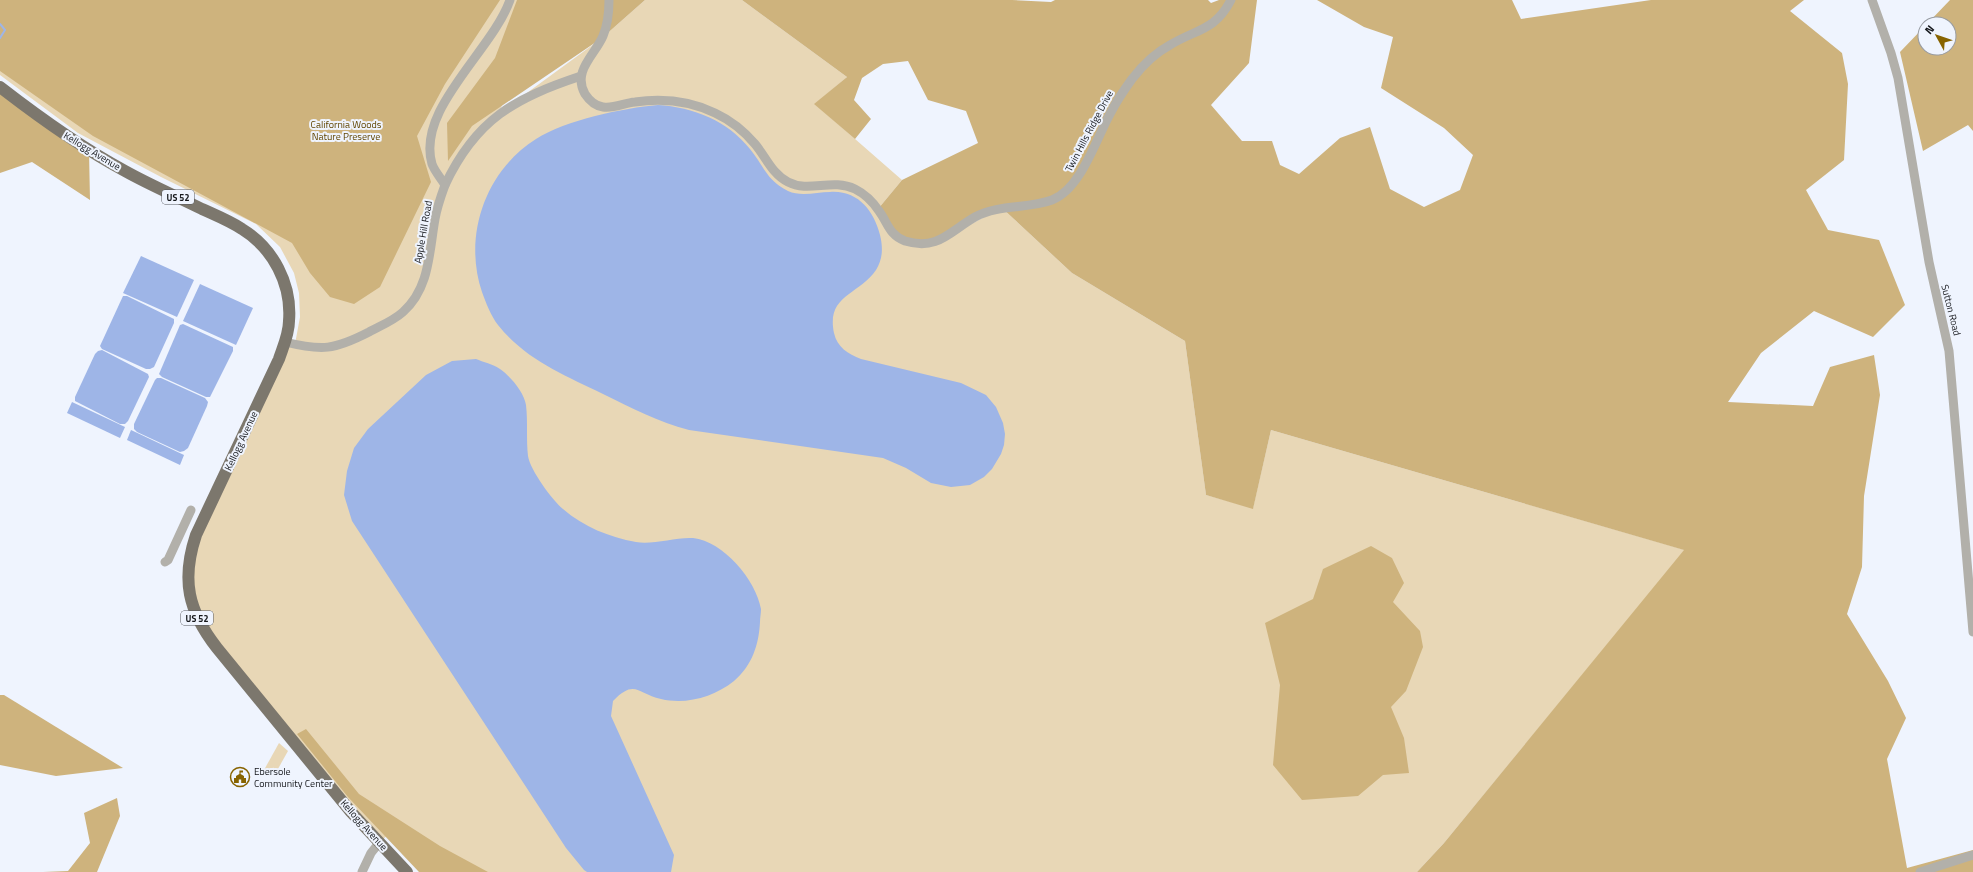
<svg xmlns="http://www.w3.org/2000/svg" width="1973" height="872" font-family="'Titillium Web',sans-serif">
	<rect width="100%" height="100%" fill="#eff4fe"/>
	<g fill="#e8d7b6">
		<path d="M 0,0 L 552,0 L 498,114 L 602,38 L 645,0 L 742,0 L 847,77 L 815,104 L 902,180 L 878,209 L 948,236 L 1002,208 L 1072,273 L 1185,341 L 1206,495 L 1253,508 L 1271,430 L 1685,550 L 1444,843 L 1417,872 L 474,872 L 394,829 L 379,843 L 202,629 L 189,561 L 285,342 L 295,344 L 300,317 L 299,293 L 294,273 L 280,247 L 256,224 L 161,177 L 78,133 L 0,75 Z"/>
		<path d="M 279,743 L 288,751 L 274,776 L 264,770 Z"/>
	</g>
	<g fill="#ceb37d">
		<path d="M 0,0 L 500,0 L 445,84 L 417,136 L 431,182 L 380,287 L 354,304 L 330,297 L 310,273 L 292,243 L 93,136 L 0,71 Z"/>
		<path d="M 517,0 L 645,0 L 602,38 L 472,126 L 448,161 L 447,123 L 495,58 Z"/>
		<path d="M 742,0 L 1012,0 L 1051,2 L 1055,0 L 1208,0 L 1211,3 L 1219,0 L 1257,0 L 1249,63 L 1211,105 L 1242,141 L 1272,141 L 1280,165 L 1299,174 L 1340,138 L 1370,127 L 1390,189 L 1424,207 L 1460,190 L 1473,155 L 1444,128 L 1381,88 L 1393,37 L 1364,27 L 1317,0 L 1512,0 L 1521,19 L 1651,0 L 1804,0 L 1790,11 L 1842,53 L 1848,84 L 1844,160 L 1806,190 L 1828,230 L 1879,240 L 1905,305 L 1873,337 L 1814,311 L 1761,353 L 1728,402 L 1813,406 L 1830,367 L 1874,355 L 1880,395 L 1864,496 L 1862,567 L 1847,614 L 1888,681 L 1906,718 L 1887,759 L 1907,868 L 1973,850 L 1973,872 L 1417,872 L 1444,843 L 1684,550 L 1271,430 L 1253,509 L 1206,495 L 1185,341 L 1072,273 L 1002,208 L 986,212 L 941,240 L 904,241 L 878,209 L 902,180 L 978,143 L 966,111 L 928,100 L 908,61 L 883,64 L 862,78 L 854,100 L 871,119 L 855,139 L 814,104 L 847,77 Z"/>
		<path d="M 1950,0 L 1973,0 L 1973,131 L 1968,125 L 1923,151 L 1900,52 L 1925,26 L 1925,48 L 1949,48 L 1949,24 L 1927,24 Z"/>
		<path d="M 0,87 L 89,151 L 90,200 L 32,162 L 0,173 Z"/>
		<path d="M 1371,546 L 1392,558 L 1404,583 L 1393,602 L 1420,631 L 1423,647 L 1406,691 L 1391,707 L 1404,738 L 1409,773 L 1383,775 L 1358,796 L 1302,800 L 1273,765 L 1280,685 L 1265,623 L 1313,599 L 1323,569 Z"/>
		<path d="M 0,695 L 4,695 L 123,768 L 56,776 L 0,765 Z"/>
		<path d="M 306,729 L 359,794 L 440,846 L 488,872 L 419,872 L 348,797 L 297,734 Z"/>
		<path d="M 117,798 L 120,816 L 97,872 L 43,872 L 68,871 L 90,843 L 84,813 Z"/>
	</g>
	<g fill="#9eb5e7">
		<path d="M 658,105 C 693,107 728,121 750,149 C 764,166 766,180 788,191 C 801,197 817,192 830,192 C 858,190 874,211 880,235 C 883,247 883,259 876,270 C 859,295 826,295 834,333 C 837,347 848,354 861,359 L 961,383 L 986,395 L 996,407 L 1003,423 L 1005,434 L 1004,445 L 1001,454 L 992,469 L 984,477 L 970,485 L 951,487 L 931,483 L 906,468 L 883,458 L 689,430 C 658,422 632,408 603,394 C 564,375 526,360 498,325 C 491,316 486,303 482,292 C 463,236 485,171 536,139 C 566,120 623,108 658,105 Z"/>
		<path d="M 141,256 L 194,280 L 177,317 L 123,293 Z"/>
		<path d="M 200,284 L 253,308 L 236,345 L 183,321 Z"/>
		<path d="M 123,296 L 127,296 L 174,319 L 174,323 L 154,367 L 150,369 L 146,369 L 102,349 L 100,346 Z"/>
		<path d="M 183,324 L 233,347 L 233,351 L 210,397 L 206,397 L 162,377 L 159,374 L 180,325 Z"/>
		<path d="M 102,350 L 148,374 L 149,377 L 128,421 L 125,424 L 120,424 L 75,401 L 75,397 L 95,354 L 98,351 Z"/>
		<path d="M 476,359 C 483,362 493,364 500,369 C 510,376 524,392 526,405 C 528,422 526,439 528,456 C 530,470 553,501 563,509 C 584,527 609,537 636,542 C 653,545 675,537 693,538 C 723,541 756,580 761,609 C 761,613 760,618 760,622 C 759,644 752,666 734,681 C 714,697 686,705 661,699 C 638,694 635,678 613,701 L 611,716 L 674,855 L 671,872 L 587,872 L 584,870 L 566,848 L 352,521 L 344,495 L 347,471 L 354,448 L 368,429 L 426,375 L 452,361 Z"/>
		<path d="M 157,378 L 161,378 L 205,398 L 208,402 L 207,406 L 188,448 L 184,451 L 180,452 L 137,432 L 134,429 L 134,424 L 155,380 Z"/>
		<path d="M 72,402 L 125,427 L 120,438 L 67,413 Z"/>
		<path d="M 131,430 L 184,455 L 180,465 L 127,440 Z"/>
	</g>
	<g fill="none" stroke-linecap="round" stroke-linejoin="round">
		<path stroke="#9eb5e7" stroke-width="2" d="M 0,24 L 5,30 L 0,38"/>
		<g stroke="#b2b0aa" stroke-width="9">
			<path d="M 609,0 C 609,13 608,24 603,36 C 595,55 572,71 585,94 C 589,100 595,106 603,107 C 613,109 624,103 635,102 C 663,98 690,101 715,113 C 730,120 744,131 755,144 C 766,157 772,174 788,182 C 809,193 832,178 855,189 C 865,194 873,202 879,211 C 888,223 889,235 905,241 C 938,251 950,231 975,217 C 999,204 1027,209 1052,200 C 1081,189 1096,139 1110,114 C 1116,102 1124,90 1132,79 C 1142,66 1155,53 1170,45 C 1196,29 1215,31 1231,0"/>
			<path d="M 1872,0 L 1891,53 L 1898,78 L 1929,262 L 1949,351 L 1973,632"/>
			<path d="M 445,185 C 476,119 515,98 581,76"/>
			<path d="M 285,342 C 322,351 334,350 369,332 C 380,326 393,321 403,312 C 430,288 429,252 435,219 C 437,207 441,196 445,185 C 441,178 435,172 432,164 C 416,109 492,51 510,0"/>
			<path d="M 165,562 L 168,560 L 191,510"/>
			<path d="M 362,872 L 371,853 L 379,843"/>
			<path d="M 1920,872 L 1973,855"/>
		</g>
		<path stroke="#7c776d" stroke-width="12" d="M 0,87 C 40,118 80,147 125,171 C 150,185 176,196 202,209 C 215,215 230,221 242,229 C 273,248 292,284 289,321 C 289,334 283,347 279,359 L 196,535 C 181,580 188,611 217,648 L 351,812 L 407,872"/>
	</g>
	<defs>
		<g id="civic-ring" transform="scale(1)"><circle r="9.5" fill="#eff4fe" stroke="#876300" stroke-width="1.5"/><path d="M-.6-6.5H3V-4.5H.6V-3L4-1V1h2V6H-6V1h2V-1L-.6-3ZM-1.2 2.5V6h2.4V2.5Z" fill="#876300"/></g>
	</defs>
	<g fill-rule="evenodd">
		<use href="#civic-ring" x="240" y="777"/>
	</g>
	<g text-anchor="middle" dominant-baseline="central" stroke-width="4" stroke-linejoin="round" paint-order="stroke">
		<g fill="#eff4fe" stroke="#56595f" stroke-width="1">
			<rect x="162" y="190" width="32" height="14" rx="3"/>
			<rect x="181" y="611" width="32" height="14" rx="3"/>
		</g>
		<g font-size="9" font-weight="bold" fill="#15171b">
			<text x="178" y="197">US 52</text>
			<text x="197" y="618">US 52</text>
		</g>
		<g font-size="10" fill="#604500" stroke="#eff4fe">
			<text x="346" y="124">California Woods<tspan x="346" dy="12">Nature Preserve</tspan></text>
		</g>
		<g font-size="10" fill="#15171b" stroke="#eff4fe">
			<text transform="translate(1089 131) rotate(-62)">Twin Hills Ridge Drive</text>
			<text transform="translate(92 151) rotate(31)">Kellogg Avenue</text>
			<text transform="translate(423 232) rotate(-80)">Apple Hill Road</text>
			<text transform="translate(1951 310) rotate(76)">Sutton Road</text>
			<text transform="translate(241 441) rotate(-65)">Kellogg Avenue</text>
			<text transform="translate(364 825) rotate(48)">Kellogg Avenue</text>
		</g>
		<g font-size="10" fill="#15171b" stroke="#eff4fe" text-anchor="start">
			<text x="254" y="771">Ebersole<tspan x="254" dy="12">Community Center</tspan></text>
		</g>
	</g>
	<g transform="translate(1937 36) rotate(310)"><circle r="19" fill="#eff4fe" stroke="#989ca3"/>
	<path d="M0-3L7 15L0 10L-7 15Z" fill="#876300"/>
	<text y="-6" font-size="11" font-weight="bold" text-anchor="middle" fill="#15171b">N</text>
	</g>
</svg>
